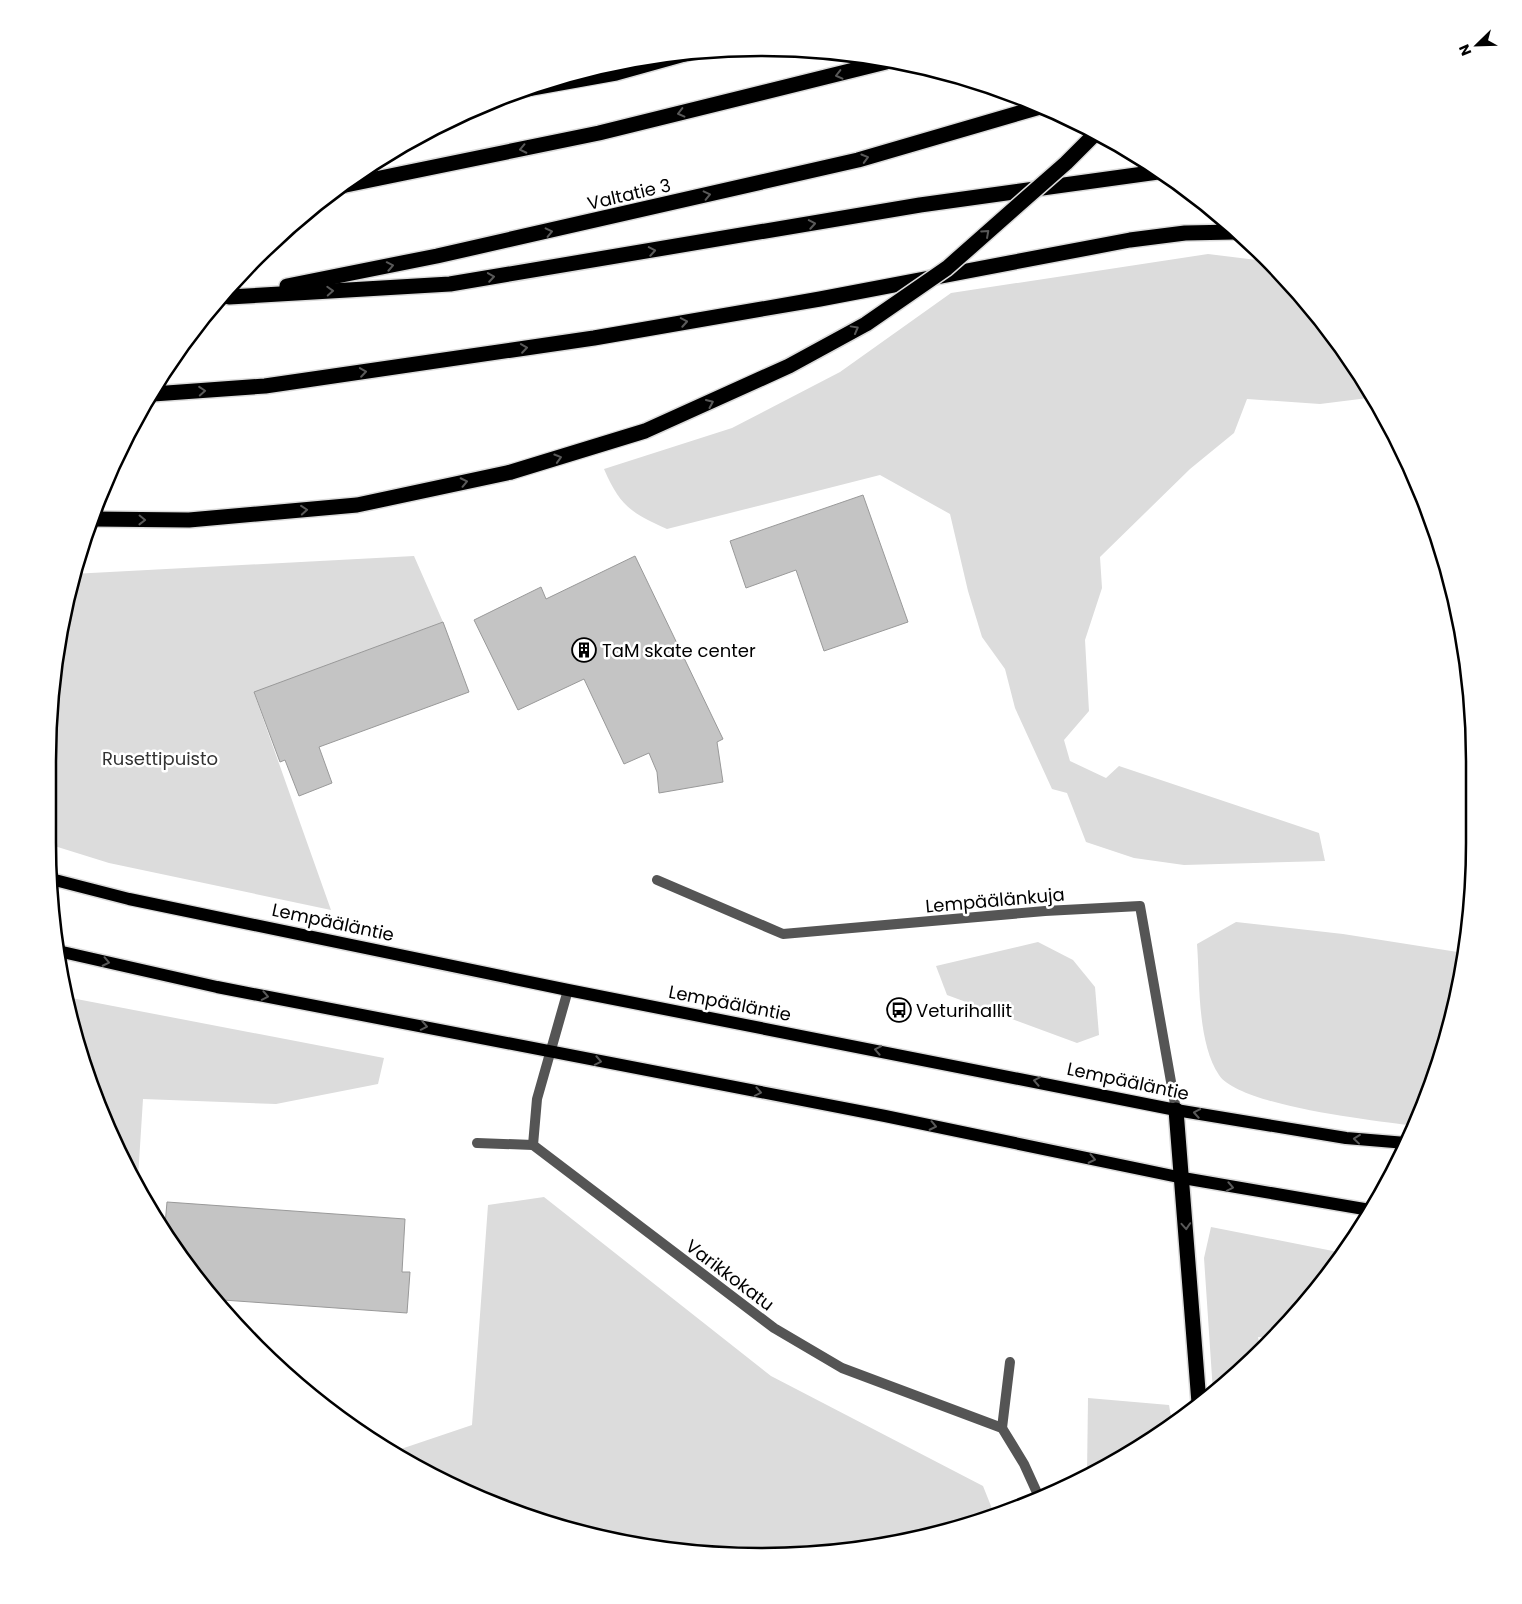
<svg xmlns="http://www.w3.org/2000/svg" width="1522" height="1604" font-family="Poppins,sans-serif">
	<rect width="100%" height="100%" fill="#fff"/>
	<g fill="#dcdcdc">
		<path d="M 1208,254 L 1265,261 L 1298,291 L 1378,403 L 1368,398 L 1320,404 L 1247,399 L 1234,433 L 1190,469 L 1100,557 L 1102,588 L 1085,640 L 1089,711 L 1064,740 L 1070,761 L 1106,778 L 1119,766 L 1319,833 L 1325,861 L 1184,865 L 1134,858 L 1086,842 L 1067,793 L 1052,789 L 1015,708 L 1005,669 L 982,637 L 968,591 L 950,514 L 880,475 L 667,529 C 631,513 620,506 604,469 L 732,428 L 840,372 L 951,293 Z"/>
		<path d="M 414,556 L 443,622 L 254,693 L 331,910 L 109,863 L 48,844 L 49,714 L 72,574 Z"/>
		<path d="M 1236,922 L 1343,934 L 1464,953 L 1461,982 L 1420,1116 L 1415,1126 C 1377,1121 1239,1106 1219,1075 C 1197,1042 1200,982 1197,944 Z"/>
		<path d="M 1038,942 L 1073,960 L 1095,987 L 1099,1035 L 1077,1043 L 947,995 L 936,966 Z"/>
		<path d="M 66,997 L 384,1058 L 378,1084 L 276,1104 L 143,1099 L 138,1178 C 124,1154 96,1120 100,1092 L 94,1090 Z"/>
		<path d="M 544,1197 L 771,1376 L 983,1486 L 995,1516 L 854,1550 L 668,1550 L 532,1519 L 404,1461 L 392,1452 L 472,1425 L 488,1205 Z"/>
		<path d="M 1211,1227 L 1343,1253 L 1268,1338 L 1258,1337 L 1260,1347 L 1232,1379 L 1213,1392 L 1204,1258 Z"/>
		<path d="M 1088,1398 L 1169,1405 L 1172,1422 L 1118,1461 L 1087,1475 Z"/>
	</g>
	<g fill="#c4c4c4" stroke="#999">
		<path d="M 863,495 L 908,622 L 824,651 L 796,570 L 746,588 L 730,541 Z"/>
		<path d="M 635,556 L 723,739 L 717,742 L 723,782 L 659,793 L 657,772 L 649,753 L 624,764 L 584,679 L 518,710 L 474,620 L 541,587 L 546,599 Z"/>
		<path d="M 443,622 L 469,692 L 319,747 L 332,783 L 299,796 L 285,760 L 280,762 L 254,692 Z"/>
		<path d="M 167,1202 L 405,1219 L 402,1272 L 410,1272 L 407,1313 L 223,1300 L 223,1307 L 195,1277 L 165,1225 Z"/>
		<path d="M 314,1396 L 324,1397 L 323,1403 Z"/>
	</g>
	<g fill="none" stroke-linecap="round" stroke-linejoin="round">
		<g stroke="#dbdbdb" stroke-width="15">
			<g id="primary">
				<path d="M 51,879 L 129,899 L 568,990 L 1176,1110 L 1346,1138 L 1406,1143"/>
				<path d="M 58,951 L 217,987 L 885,1116 L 1183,1178 L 1370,1210"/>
			</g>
		</g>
		<g stroke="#dbdbdb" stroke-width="18">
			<g id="highway">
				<path d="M 521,90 L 616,73 L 688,53"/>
				<path d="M 346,185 L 599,133 L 886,62"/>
				<path d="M 287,286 L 437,256 L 858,160 L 1040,107"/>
				<path d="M 229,297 L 450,284 L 920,205 L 1158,172"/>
				<path d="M 153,394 L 265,386 L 594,338 L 820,299 L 1130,240 L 1185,233 L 1235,232"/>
				<path d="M 93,519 L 189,520 L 357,505 L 511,472"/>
				<path d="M 1176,1110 L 1199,1403"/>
			</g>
		</g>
		<g stroke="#555" stroke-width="10">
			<path d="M 477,1143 L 533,1145"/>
			<path d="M 1002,1428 L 1010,1362"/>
		</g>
		<g stroke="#555" stroke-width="10">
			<path d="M 657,880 L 783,934 L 1045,911 L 1140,906 L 1176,1110"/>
			<path d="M 568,990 L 537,1099 L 533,1145 L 774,1328 L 842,1368 L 1002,1428 L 1024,1464 L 1039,1497"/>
		</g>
		<use href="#primary" stroke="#000" stroke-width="12"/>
		<use href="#highway" stroke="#000" stroke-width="15"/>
		<g stroke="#dbdbdb" stroke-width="18" stroke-linecap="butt">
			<path id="highway-bridge" d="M 511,472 L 645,431 L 789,366 L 866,324 L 947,268 L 1066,163 L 1096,133"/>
		</g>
		<use href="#highway-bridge" stroke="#000" stroke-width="15"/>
	</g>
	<defs><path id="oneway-chevron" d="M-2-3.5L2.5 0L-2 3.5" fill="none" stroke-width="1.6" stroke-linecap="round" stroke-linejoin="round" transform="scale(1.25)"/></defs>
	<g stroke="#595959">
		<use href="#oneway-chevron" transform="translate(839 75) rotate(166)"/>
		<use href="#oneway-chevron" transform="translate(681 113) rotate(166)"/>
		<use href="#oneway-chevron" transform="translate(523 149) rotate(168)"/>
		<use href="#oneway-chevron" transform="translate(865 158) rotate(-16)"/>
		<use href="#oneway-chevron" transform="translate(707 195) rotate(-13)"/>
		<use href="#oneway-chevron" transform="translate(812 224) rotate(-10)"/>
		<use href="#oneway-chevron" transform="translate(549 232) rotate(-13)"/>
		<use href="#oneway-chevron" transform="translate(986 233) rotate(-42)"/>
		<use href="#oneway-chevron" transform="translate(652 251) rotate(-10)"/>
		<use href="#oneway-chevron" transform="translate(390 266) rotate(-11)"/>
		<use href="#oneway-chevron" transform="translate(491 277) rotate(-9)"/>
		<use href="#oneway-chevron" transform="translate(330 291) rotate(-3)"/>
		<use href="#oneway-chevron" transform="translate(684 322) rotate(-10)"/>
		<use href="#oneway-chevron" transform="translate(855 329) rotate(-29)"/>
		<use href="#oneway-chevron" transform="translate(524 348) rotate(-8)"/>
		<use href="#oneway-chevron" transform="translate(363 372) rotate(-8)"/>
		<use href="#oneway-chevron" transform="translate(202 391) rotate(-4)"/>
		<use href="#oneway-chevron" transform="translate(710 403) rotate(-24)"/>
		<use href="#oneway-chevron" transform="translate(558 458) rotate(-17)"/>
		<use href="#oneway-chevron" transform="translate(464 482) rotate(-12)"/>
		<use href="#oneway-chevron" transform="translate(304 510) rotate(-5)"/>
		<use href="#oneway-chevron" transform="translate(142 520) rotate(1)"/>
		<use href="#oneway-chevron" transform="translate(106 962) rotate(12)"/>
		<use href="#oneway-chevron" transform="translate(265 996) rotate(11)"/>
		<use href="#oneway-chevron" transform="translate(424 1026) rotate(11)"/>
		<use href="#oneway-chevron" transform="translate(878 1050) rotate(-169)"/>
		<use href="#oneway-chevron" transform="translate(598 1061) rotate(11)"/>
		<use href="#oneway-chevron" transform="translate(1037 1081) rotate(-169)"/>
		<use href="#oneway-chevron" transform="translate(758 1092) rotate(11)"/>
		<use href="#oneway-chevron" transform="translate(1197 1113) rotate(-170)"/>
		<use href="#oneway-chevron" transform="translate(933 1126) rotate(12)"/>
		<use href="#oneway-chevron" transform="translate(1357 1139) rotate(-174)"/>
		<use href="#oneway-chevron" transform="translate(1092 1159) rotate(12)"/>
		<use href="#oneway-chevron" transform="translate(1230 1187) rotate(11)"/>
		<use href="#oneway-chevron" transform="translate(1186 1226) rotate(86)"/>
	</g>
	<defs>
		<g id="building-ring" transform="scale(1.25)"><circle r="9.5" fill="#fff" stroke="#000" stroke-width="1.5"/><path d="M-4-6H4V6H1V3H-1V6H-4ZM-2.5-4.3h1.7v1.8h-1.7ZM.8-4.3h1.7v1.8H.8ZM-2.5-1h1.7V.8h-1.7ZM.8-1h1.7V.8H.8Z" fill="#000"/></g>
		<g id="bus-ring" transform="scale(1.25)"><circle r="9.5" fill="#fff" stroke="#000" stroke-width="1.5"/><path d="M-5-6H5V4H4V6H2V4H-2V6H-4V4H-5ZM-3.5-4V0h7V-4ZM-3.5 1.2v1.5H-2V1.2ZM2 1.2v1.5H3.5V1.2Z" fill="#000"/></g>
	</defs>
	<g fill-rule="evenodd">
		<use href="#building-ring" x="584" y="650"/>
		<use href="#bus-ring" x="899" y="1010"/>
	</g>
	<g text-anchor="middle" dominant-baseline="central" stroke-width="5" stroke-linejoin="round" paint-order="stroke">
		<g font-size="18" fill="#000" stroke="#fff">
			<text transform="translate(629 194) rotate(-13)">Valtatie 3</text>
			<text transform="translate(995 900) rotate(-5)">Lempäälänkuja</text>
			<text transform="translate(333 922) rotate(12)">Lempääläntie</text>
			<text transform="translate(730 1003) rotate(11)">Lempääläntie</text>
			<text transform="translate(1128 1081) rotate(12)">Lempääläntie</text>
			<text transform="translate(730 1275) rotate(37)">Varikkokatu</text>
		</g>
		<g font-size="18" fill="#000" stroke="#fff" text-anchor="start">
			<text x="602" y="650">TaM skate center</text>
			<text x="916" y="1010">Veturihallit</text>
		</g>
		<g font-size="18" fill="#333" stroke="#fff">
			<text x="160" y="758">Rusettipuisto</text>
		</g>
	</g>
	<path d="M0 0H1522V1604H0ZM761 56H761A705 705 0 0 1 1466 761V843A705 705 0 0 1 761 1548H761A705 705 0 0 1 56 843V761A705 705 0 0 1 761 56Z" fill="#fff" fill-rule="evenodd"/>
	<path fill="none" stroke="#000" stroke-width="2.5" d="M761 56H761A705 705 0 0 1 1466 761V843A705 705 0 0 1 761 1548H761A705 705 0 0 1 56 843V761A705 705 0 0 1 761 56Z"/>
	<g transform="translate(1477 45) rotate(247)" stroke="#ffffff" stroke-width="4" paint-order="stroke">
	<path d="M0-4L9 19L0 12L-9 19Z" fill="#000000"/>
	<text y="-8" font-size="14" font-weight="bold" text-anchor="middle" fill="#000000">N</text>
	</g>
</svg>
